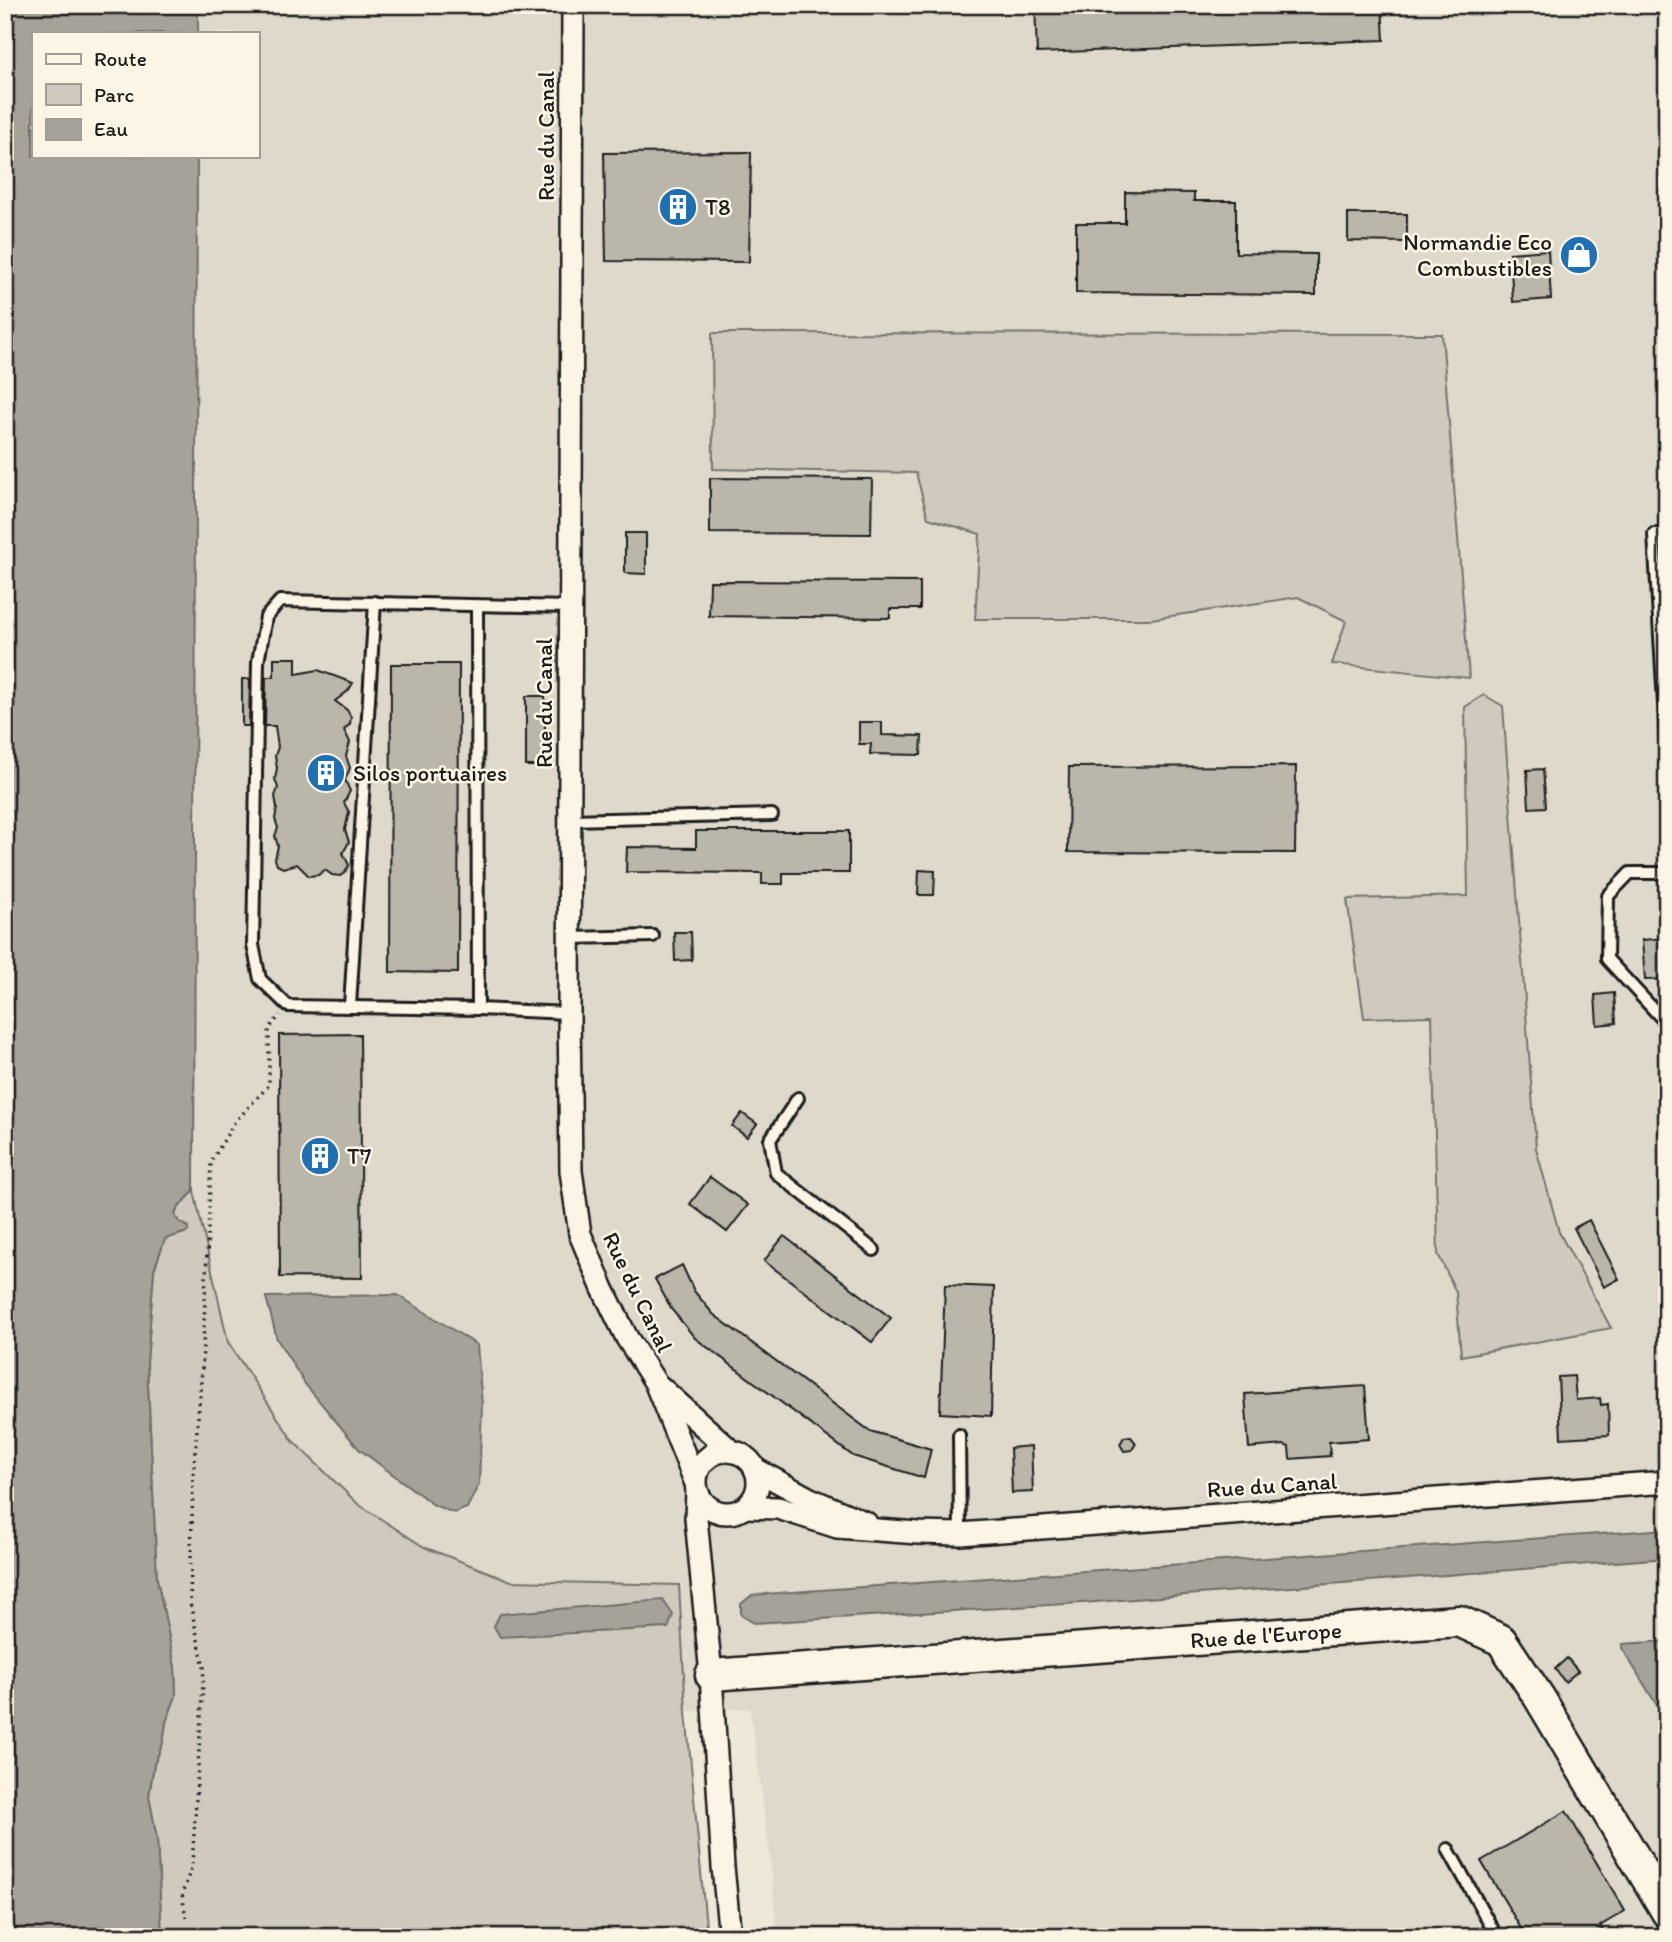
<svg xmlns="http://www.w3.org/2000/svg" width="1672" height="1942" font-family="Itim,sans-serif">
	<rect width="100%" height="100%" fill="#eee8d9"/>
	<filter id="ink" filterUnits="userSpaceOnUse"><feTurbulence type="fractalNoise" baseFrequency=".0143" numOctaves="2"/><feDisplacementMap in="SourceGraphic" scale="14" xChannelSelector="R" yChannelSelector="G"/><feConvolveMatrix kernelMatrix="1 2 1 2 8 2 1 2 1" color-interpolation-filters="sRGB"/></filter>
	<g filter="url(#ink)">
		<path fill="#ded9cb" d="M 198,5 L 1667,5 L 1667,1937 L 777,1937 L 771,1865 L 750,1708 L 686,1712 L 678,1586 L 511,1581 L 424,1547 L 358,1504 L 293,1441 L 228,1342 L 194,1191 L 197,156 L 257,156 L 257,33 L 198,33 Z"/>
		<g fill="#cfcabd" stroke="#76736c" stroke-width="2">
			<path d="M 712,333 L 1442,334 L 1469,678 L 1332,664 L 1346,621 L 1298,597 L 1151,619 L 975,619 L 980,534 L 928,518 L 916,473 L 713,469 Z"/>
			<path d="M 1484,695 L 1503,706 L 1536,1148 L 1559,1232 L 1611,1328 L 1461,1356 L 1456,1292 L 1438,1254 L 1432,1016 L 1364,1018 L 1347,899 L 1468,896 L 1465,707 Z"/>
			<path d="M 194,1191 L 228,1342 L 293,1441 L 358,1504 L 424,1547 L 511,1581 L 679,1585 L 686,1712 L 707,1937 L 162,1937 L 157,1839 L 149,1796 L 154,1764 L 163,1743 L 166,1722 L 176,1696 L 175,1667 L 157,1579 L 147,1362 L 154,1270 L 165,1239 L 188,1232 L 189,1227 C 162,1216 182,1205 194,1191 Z"/>
		</g>
		<g fill="#a7a299" stroke="#6f6c67" stroke-width="2">
			<path d="M 5,5 L 198,5 L 198,33 L 33,33 L 33,156 L 197,156 L 194,1191 C 181,1206 162,1216 189,1227 L 187,1232 L 165,1239 L 154,1270 L 147,1363 L 157,1579 L 175,1667 L 176,1696 L 166,1722 L 163,1743 L 154,1764 L 149,1796 L 157,1839 L 162,1937 L 5,1937 Z"/>
			<path d="M 398,1295 L 477,1345 L 482,1405 L 479,1484 L 467,1508 L 454,1513 L 434,1505 L 359,1449 L 305,1384 L 277,1339 L 266,1297 Z"/>
			<path d="M 1667,1529 L 1667,1558 L 1082,1603 L 754,1623 L 741,1615 L 741,1604 L 752,1595 Z"/>
			<path d="M 663,1600 L 673,1615 L 668,1628 L 500,1637 L 494,1626 L 500,1614 Z"/>
			<path d="M 1667,1641 L 1667,1722 L 1622,1648 L 1622,1644 Z"/>
		</g>
		<g fill="#bab6aa" stroke="#1c1c1c" stroke-width="2">
			<path d="M 1035,5 L 1382,5 L 1384,40 L 1037,53 Z"/>
			<path d="M 751,152 L 749,262 L 606,261 L 604,153 Z"/>
			<path d="M 1125,192 L 1194,193 L 1194,201 L 1236,201 L 1236,253 L 1316,254 L 1316,295 L 1076,293 L 1076,223 L 1125,223 Z"/>
			<path d="M 1348,214 L 1407,214 L 1407,242 L 1348,241 Z"/>
			<path d="M 1548,250 L 1551,299 L 1513,302 L 1510,253 Z"/>
			<path d="M 710,478 L 872,479 L 871,534 L 710,533 Z"/>
			<path d="M 625,533 L 646,533 L 646,574 L 625,573 Z"/>
			<path d="M 710,581 L 920,582 L 920,609 L 890,609 L 890,618 L 709,616 Z"/>
			<path d="M 274,658 L 296,658 L 296,674 L 318,670 L 353,683 L 348,691 L 335,701 L 347,710 L 351,717 L 350,724 L 344,730 L 350,742 L 346,756 L 350,768 L 345,780 L 350,791 L 344,803 L 349,812 L 345,830 L 349,842 L 343,853 L 349,865 L 345,873 L 340,876 L 332,875 L 325,870 L 318,875 L 309,876 L 297,864 L 283,868 L 277,865 L 275,859 L 278,846 L 275,836 L 278,828 L 275,819 L 277,808 L 275,796 L 278,788 L 275,779 L 277,768 L 275,756 L 278,747 L 275,726 L 265,726 L 266,677 L 274,677 Z"/>
			<path d="M 391,664 L 459,664 L 458,973 L 390,972 Z"/>
			<path d="M 242,679 L 250,679 L 249,726 L 242,726 Z"/>
			<rect x="526" y="696" width="19" height="70"/>
			<path d="M 859,722 L 882,722 L 882,735 L 922,736 L 921,755 L 870,754 L 871,744 L 859,744 Z"/>
			<path d="M 1296,766 L 1295,853 L 1068,852 L 1069,767 Z"/>
			<path d="M 1543,769 L 1546,807 L 1529,808 L 1527,770 Z"/>
			<path d="M 696,831 L 849,831 L 849,873 L 783,873 L 783,884 L 762,884 L 762,873 L 626,872 L 627,847 L 696,848 Z"/>
			<path d="M 919,870 L 935,871 L 934,895 L 918,895 Z"/>
			<path d="M 674,932 L 691,932 L 692,960 L 675,961 Z"/>
			<path d="M 1667,938 L 1667,979 L 1645,980 L 1642,940 Z"/>
			<path d="M 1614,993 L 1616,1023 L 1597,1025 L 1595,995 Z"/>
			<path d="M 360,1034 L 362,1278 L 280,1277 L 279,1035 Z"/>
			<path d="M 742,1113 L 757,1124 L 747,1137 L 732,1126 Z"/>
			<path d="M 710,1177 L 748,1205 L 727,1232 L 690,1204 Z"/>
			<path d="M 1589,1220 L 1619,1279 L 1604,1287 L 1574,1228 Z"/>
			<path d="M 784,1236 L 891,1318 L 872,1342 L 764,1261 Z"/>
			<path d="M 682,1265 L 694,1291 L 713,1314 L 870,1431 L 931,1449 L 924,1478 L 853,1456 L 695,1338 L 672,1310 L 655,1279 Z"/>
			<path d="M 945,1285 L 994,1287 L 991,1416 L 940,1413 Z"/>
			<path d="M 1574,1376 L 1576,1400 L 1600,1398 L 1601,1405 L 1608,1404 L 1609,1435 L 1561,1438 L 1558,1377 Z"/>
			<path d="M 1365,1386 L 1369,1439 L 1329,1442 L 1330,1456 L 1290,1459 L 1289,1447 L 1284,1445 L 1249,1448 L 1245,1394 Z"/>
			<path d="M 1124,1437 L 1131,1437 L 1136,1443 L 1132,1450 L 1124,1451 L 1120,1444 Z"/>
			<path d="M 1031,1446 L 1033,1492 L 1012,1493 L 1010,1448 Z"/>
			<path d="M 1567,1658 L 1578,1671 L 1565,1682 L 1555,1669 Z"/>
			<path d="M 1566,1811 L 1625,1911 L 1600,1926 L 1606,1937 L 1526,1937 L 1481,1861 Z"/>
		</g>
		<g fill="none" stroke-linecap="round" stroke-linejoin="round">
			<g stroke="#1c1c1c" stroke-width="16">
				<g id="lane">
					<path d="M 1667,534 L 1654,534 L 1667,755"/>
					<path d="M 477,606 L 478,1009"/>
					<path d="M 570,820 L 772,815"/>
					<path d="M 1667,873 L 1630,873 L 1608,896 L 1607,959 L 1667,1024"/>
					<path d="M 570,938 L 653,936"/>
					<path d="M 350,1006 L 375,602"/>
					<path d="M 569,1013 L 478,1009 L 288,1006 L 260,979 L 253,945 L 258,662 L 266,617 L 280,601 L 570,607"/>
					<path d="M 798,1098 L 770,1140 L 776,1173 L 874,1250"/>
					<path d="M 959,1435 L 960,1534"/>
					<path d="M 1448,1849 L 1497,1937"/>
				</g>
			</g>
			<g stroke="#1c1c1c" stroke-width="26">
				<g id="street">
					<path d="M 573,5 L 569,1013 L 571,1171 L 580,1234 L 603,1289 L 627,1338 L 655,1382 L 695,1481"/>
					<path d="M 659,1386 L 731,1451"/>
					<circle cx="727" cy="1482" r="31"/>
					<path d="M 755,1469 L 810,1499 L 866,1523"/>
					<path d="M 697,1491 L 696,1518 L 711,1675 L 723,1867 L 730,1937"/>
					<path d="M 747,1507 L 778,1508 L 837,1527 L 918,1533 L 960,1534 L 1667,1482"/>
				</g>
			</g>
			<g stroke="#1c1c1c" stroke-width="35">
				<path id="secondary" d="M 711,1675 L 1459,1621 L 1501,1640 L 1539,1697 L 1667,1912"/>
			</g>
			<path stroke="#1c1c1c" stroke-width="3.5" stroke-dasharray="2 5" stroke-linecap="butt" d="M 186,1918 L 182,1894 L 192,1866 L 204,1667 L 190,1603 L 193,1477 L 202,1370 L 211,1162 L 234,1123 L 269,1085 L 269,1029 L 280,1015"/>
			<use href="#lane" stroke="#fcf5e5" stroke-width="10"/>
			<use href="#street" stroke="#fcf5e5" stroke-width="21"/>
			<use href="#secondary" stroke="#fcf5e5" stroke-width="30"/>
		</g>
	</g>
	<defs>
		<g id="building-disc" transform="scale(2.0125)"><circle r="9.5" fill="#1f6fb2" stroke="#fcf5e5"/><path d="M-4-6H4V6H1V3H-1V6H-4ZM-2.5-4.3h1.7v1.8h-1.7ZM.8-4.3h1.7v1.8H.8ZM-2.5-1h1.7V.8h-1.7ZM.8-1h1.7V.8H.8Z" fill="#fff"/></g>
		<g id="shop-disc" transform="scale(2.0125)"><circle r="9.5" fill="#1f6fb2" stroke="#fcf5e5"/><path d="M-5-2.5h2.3a2.7 3.5 0 0 1 5.4 0H5L5.5 6h-11ZM-1.5-2.5h3a1.5 2.3 0 0 0-3 0Z" fill="#fff"/></g>
	</defs>
	<g fill-rule="evenodd">
		<use href="#building-disc" x="678" y="207"/>
		<use href="#shop-disc" x="1579" y="255"/>
		<use href="#building-disc" x="326" y="773"/>
		<use href="#building-disc" x="320" y="1156"/>
	</g>
	<g text-anchor="middle" dominant-baseline="central" stroke-width="5" stroke-linejoin="round" paint-order="stroke">
		<g font-size="23" fill="#1c1c1c" stroke="#fcf5e5">
			<text transform="translate(546 136) rotate(-90)">Rue du Canal</text>
			<text transform="translate(544 703) rotate(-90)">Rue du Canal</text>
			<text transform="translate(638 1292) rotate(64)">Rue du Canal</text>
			<text transform="translate(1272 1485) rotate(-4)">Rue du Canal</text>
			<text transform="translate(1266 1635) rotate(-4)">Rue de l'Europe</text>
		</g>
		<g font-size="23" fill="#1c1c1c" stroke="#fcf5e5" text-anchor="start">
			<text x="705" y="207">T8</text>
			<text x="1552" y="242" text-anchor="end">Normandie Eco<tspan x="1552" dy="26">Combustibles</tspan></text>
			<text x="353" y="773">Silos portuaires</text>
			<text x="347" y="1156">T7</text>
		</g>
	</g>
	<rect width="1672" height="1942" fill="none" stroke="#fcf5e5" stroke-width="28"/>
	<rect x="14" y="14" width="1644" height="1914" fill="none" stroke="#1c1c1c" stroke-width="2.5" filter="url(#ink)"/>
	<rect x="32" y="32" width="228" height="126" fill="#fcf5e5" stroke="#a29e95" stroke-width="2"/>
	<rect x="46" y="54" width="35" height="10" fill="#fcf5e5" stroke="#a29e95" stroke-width="2"/>
	<text x="94" y="66" font-size="21" fill="#1c1c1c">Route</text>
	<rect x="46" y="84" width="35" height="21" fill="#cfcabd" stroke="#a29e95" stroke-width="2"/>
	<text x="94" y="102" font-size="21" fill="#1c1c1c">Parc</text>
	<rect x="46" y="119" width="35" height="21" fill="#a7a299" stroke="#a29e95" stroke-width="2"/>
	<text x="94" y="136" font-size="21" fill="#1c1c1c">Eau</text>
</svg>
